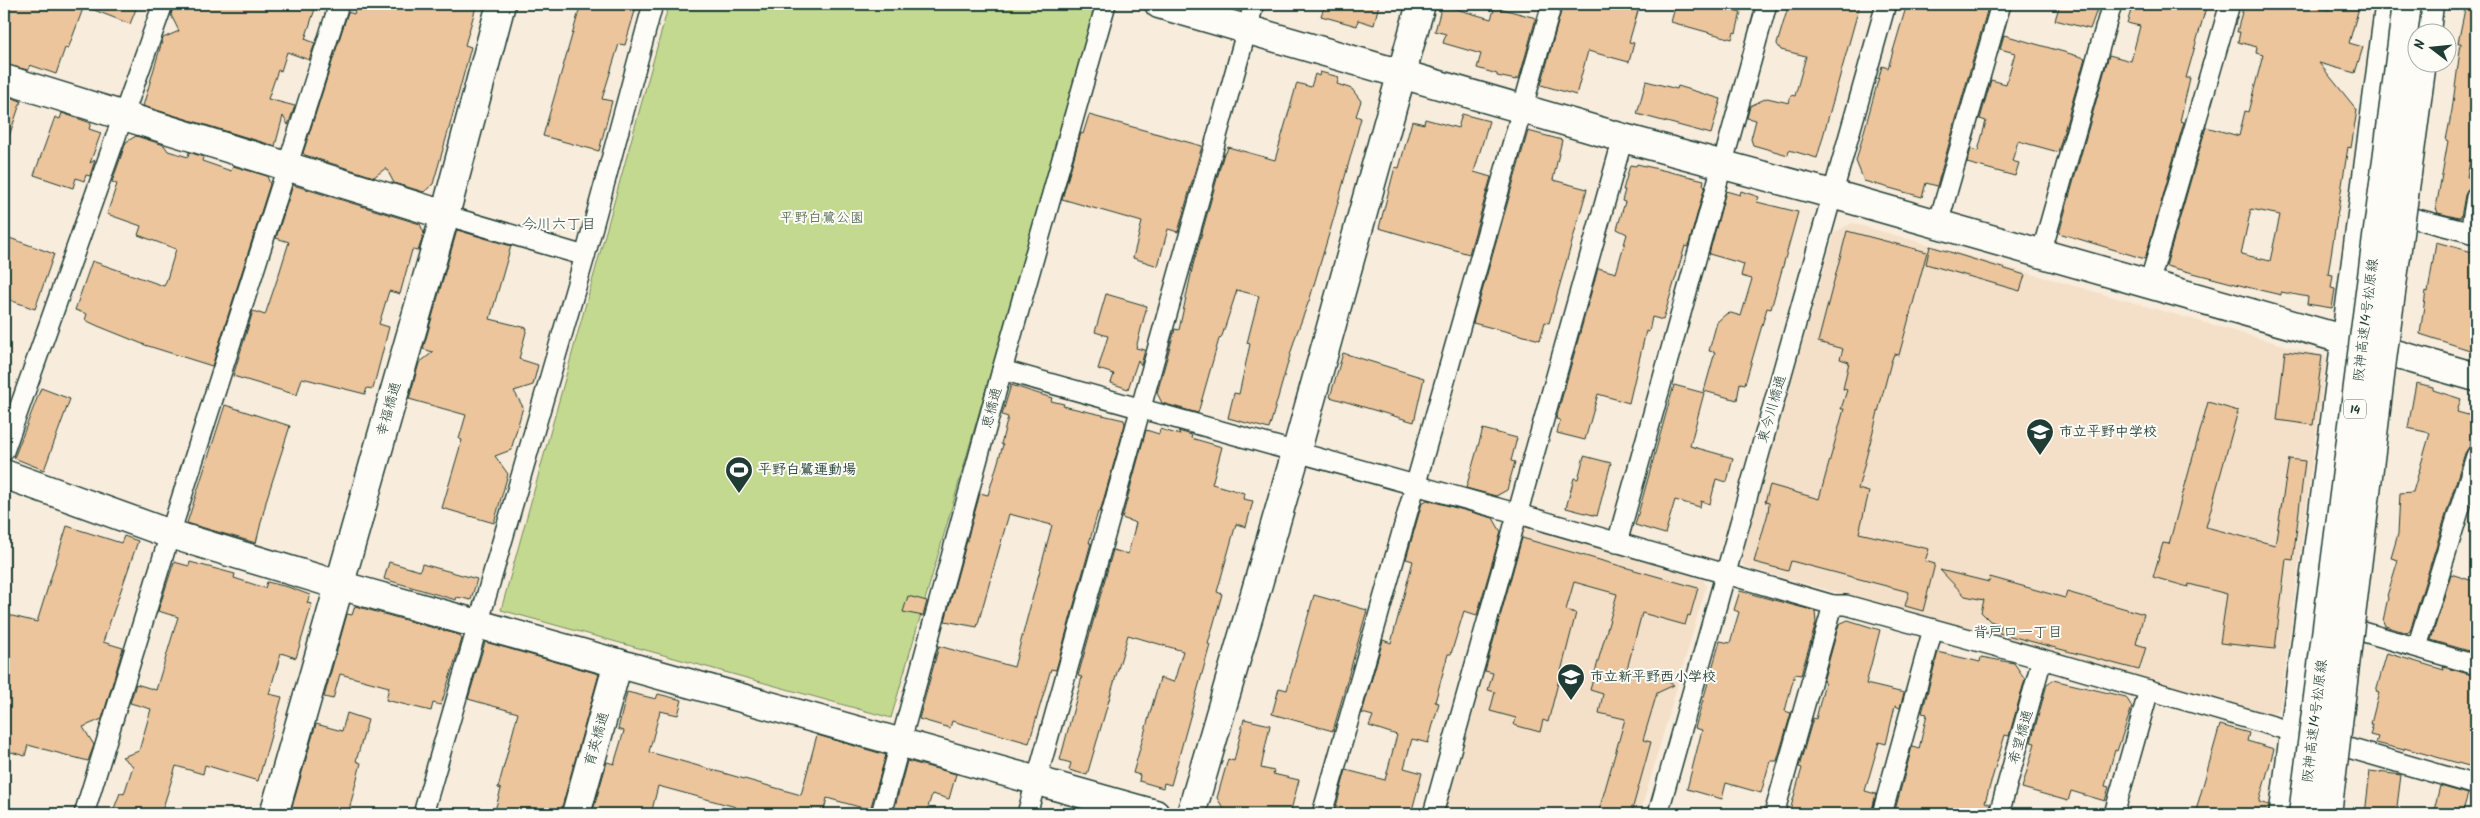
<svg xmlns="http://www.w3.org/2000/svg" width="2480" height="818" font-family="Kalam,'Klee One',sans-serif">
	<rect width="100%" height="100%" fill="#f8ecdc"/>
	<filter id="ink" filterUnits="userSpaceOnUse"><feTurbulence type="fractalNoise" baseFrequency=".02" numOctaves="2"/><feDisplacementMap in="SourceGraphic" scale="10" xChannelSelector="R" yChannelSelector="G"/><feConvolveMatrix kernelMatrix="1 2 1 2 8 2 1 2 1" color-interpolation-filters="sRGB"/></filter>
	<g filter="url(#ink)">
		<g fill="#f4e0c9">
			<path d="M 1852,223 L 2326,357 L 2280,709 L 2271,714 L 1745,567 L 1738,556 L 1835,232 Z"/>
			<path d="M 1525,528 L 1703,577 L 1706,587 L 1640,814 L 1438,814 L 1516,532 Z"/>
		</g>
		<path fill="#c3d98f" stroke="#718b62" d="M 669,4 L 1097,4 L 891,718 L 501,610 Z"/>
		<g fill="#ecc59c" stroke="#1f3d34" fill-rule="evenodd">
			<path d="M 4,4 L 138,4 L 130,24 L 84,6 L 68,49 L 65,48 L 56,74 L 30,65 L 28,70 L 4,64 Z"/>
			<path d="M 174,4 L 311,4 L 310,7 L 315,9 L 305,39 L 315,43 L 309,60 L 287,52 L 281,71 L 278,70 L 268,99 L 295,106 L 288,125 L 283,116 L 275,146 L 143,106 L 163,38 L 179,31 L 171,15 Z"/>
			<path d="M 357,4 L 465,4 L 476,7 L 465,45 L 471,47 L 450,125 L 433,184 L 424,192 L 394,183 L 386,168 L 374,177 L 305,155 L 303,153 L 348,12 L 354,14 Z"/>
			<path d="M 581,4 L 637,4 L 625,45 L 619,44 L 602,99 L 612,101 L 599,151 L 543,136 Z"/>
			<path d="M 1325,4 L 1379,4 L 1374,25 L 1358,20 L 1357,26 L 1321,16 Z"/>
			<path d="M 1563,4 L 1640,4 L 1629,42 L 1634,43 L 1629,62 L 1588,51 L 1576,95 L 1541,85 Z"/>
			<path d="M 1676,4 L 1710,4 L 1741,12 L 1736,33 L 1734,32 L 1732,39 L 1671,22 Z"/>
			<path d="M 1789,4 L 1860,4 L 1817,158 L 1789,150 L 1788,155 L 1753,145 L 1751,139 L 1756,120 L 1747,118 L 1750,106 L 1767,98 L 1789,103 L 1791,95 L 1795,96 L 1806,56 L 1781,50 L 1777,44 Z"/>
			<path d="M 1907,4 L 1989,4 L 1937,186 L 1926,183 L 1922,197 L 1864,181 L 1856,161 L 1882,66 L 1888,68 Z"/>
			<path d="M 2060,4 L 2099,4 L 2090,29 L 2055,20 Z"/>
			<path d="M 2133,4 L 2207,4 L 2186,78 L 2190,78 L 2180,121 L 2184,122 L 2145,259 L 2059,233 L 2109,55 L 2131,61 L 2140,26 L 2127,23 Z"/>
			<path d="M 2244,4 L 2308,4 L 2329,10 L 2331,4 L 2360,4 L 2349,43 L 2363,47 L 2355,73 L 2319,63 L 2357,110 L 2351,148 L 2348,147 L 2328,274 L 2333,275 L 2331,288 L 2335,289 L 2332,308 L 2307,304 L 2308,297 L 2281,292 L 2281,295 L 2251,288 L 2166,266 L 2206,127 L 2239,136 L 2245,111 L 2248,112 L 2263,55 L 2256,53 L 2257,47 L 2238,42 L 2240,32 L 2237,32 ZM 2251,209 L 2280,215 L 2270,261 L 2241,254 Z"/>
			<path d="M 2466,4 L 2476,4 L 2476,129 L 2467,177 L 2471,177 L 2469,188 L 2465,195 L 2461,217 L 2459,218 L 2438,213 L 2436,208 L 2448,141 L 2446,140 L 2452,110 L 2461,43 L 2458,43 Z"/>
			<path d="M 1442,5 L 1491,19 L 1495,7 L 1536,18 L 1519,79 L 1516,78 L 1516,80 L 1497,76 L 1497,74 L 1477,68 L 1481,54 L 1443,43 L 1446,34 L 1435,31 Z"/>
			<path d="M 2004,35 L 2085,58 L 2058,152 L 2018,141 L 2012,161 L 2019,163 L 2015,176 L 1967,163 L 1971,149 L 1978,151 L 1986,121 L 1980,119 L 1991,80 L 2006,84 L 2015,53 L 2000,49 Z"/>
			<path d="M 1320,72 L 1339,77 L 1337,84 L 1352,89 L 1361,101 L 1356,116 L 1361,118 L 1334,217 L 1310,298 L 1295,338 L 1269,429 L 1228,418 L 1234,393 L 1239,394 L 1250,344 L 1247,343 L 1259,296 L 1237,290 L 1222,336 L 1219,339 L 1198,413 L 1162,403 L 1157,393 L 1175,329 L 1179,330 L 1193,265 L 1224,153 L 1226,153 L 1228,147 L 1275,160 L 1297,83 L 1311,87 L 1315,74 L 1319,76 Z"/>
			<path d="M 1646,81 L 1677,89 L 1678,86 L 1721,99 L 1711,134 L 1637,114 Z"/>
			<path d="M 4,95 L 21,101 L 6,145 L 4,144 Z"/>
			<path d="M 62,113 L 91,123 L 89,129 L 101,133 L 90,163 L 95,160 L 90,176 L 86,175 L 84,181 L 76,178 L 73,188 L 34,175 L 55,117 L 60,119 Z"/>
			<path d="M 1462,114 L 1489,121 L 1474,172 L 1491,177 L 1469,254 L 1379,228 L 1395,167 L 1399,168 L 1412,121 L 1424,124 L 1425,119 L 1458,128 Z"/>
			<path d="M 1089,115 L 1202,146 L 1178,232 L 1168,229 L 1158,266 L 1133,258 L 1142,222 L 1062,199 L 1081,133 L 1083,134 Z"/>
			<path d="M 1528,131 L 1562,140 L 1553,180 L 1587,189 L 1549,323 L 1545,322 L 1540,340 L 1473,323 Z"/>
			<path d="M 136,136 L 164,145 L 168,151 L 188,157 L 189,152 L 203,157 L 202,161 L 231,171 L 233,166 L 267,176 L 270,184 L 212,366 L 145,345 L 98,326 L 85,320 L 87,314 L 75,310 L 92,261 L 164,286 L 167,279 L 176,249 L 138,235 L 141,226 L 107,214 L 117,184 L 112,182 L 126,142 Z"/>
			<path d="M 1637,164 L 1704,180 L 1703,185 L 1705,186 L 1688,247 L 1685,246 L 1663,320 L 1652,317 L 1649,332 L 1646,331 L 1629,403 L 1598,394 L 1585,440 L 1557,433 L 1560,420 L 1556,419 L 1598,268 L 1616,273 L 1627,234 L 1617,229 L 1625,202 L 1622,201 L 1625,190 L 1623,190 L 1630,165 L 1636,166 Z"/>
			<path d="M 293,185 L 420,224 L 424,233 L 418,251 L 412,250 L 400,294 L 389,291 L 379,324 L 389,327 L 373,389 L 367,388 L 365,394 L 302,378 L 297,395 L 233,376 L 253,311 L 265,315 L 279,274 L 289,242 L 276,238 Z"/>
			<path d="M 1726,191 L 1740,195 L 1741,191 L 1759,197 L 1757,202 L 1798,212 L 1771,309 L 1767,308 L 1745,384 L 1740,383 L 1737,400 L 1704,391 L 1715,352 L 1709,351 L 1717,322 L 1726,314 L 1731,313 L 1741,316 L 1752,279 L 1741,276 L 1744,264 L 1709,254 Z"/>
			<path d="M 457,230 L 511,246 L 490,319 L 527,328 L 519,359 L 538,365 L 533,385 L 514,391 L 523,407 L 511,450 L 495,456 L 508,474 L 494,523 L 442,508 L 462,440 L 459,439 L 466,415 L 409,399 L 419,363 L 433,352 L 423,349 Z"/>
			<path d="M 1847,231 L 1927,252 L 1899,355 L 1894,354 L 1891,362 L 1858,489 L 1869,492 L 1859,533 L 1929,549 L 1925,561 L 1935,564 L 1923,611 L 1905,606 L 1909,592 L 1791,561 L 1788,571 L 1754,562 L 1768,513 L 1769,503 L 1765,502 L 1770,485 L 1819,499 L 1844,409 L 1841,409 L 1847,390 L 1843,389 L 1849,362 L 1840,359 L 1843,349 L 1818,342 Z"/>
			<path d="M 4,236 L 54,254 L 35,309 L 4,298 Z"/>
			<path d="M 2436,242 L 2476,253 L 2476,352 L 2420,334 L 2426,291 L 2428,292 Z"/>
			<path d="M 1930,246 L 2025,275 L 2020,291 L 1926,264 Z"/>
			<path d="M 1106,294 L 1147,306 L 1136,348 L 1145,350 L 1141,365 L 1138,360 L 1128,389 L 1111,383 L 1114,374 L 1098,369 L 1108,336 L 1095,332 Z"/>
			<path d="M 2285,351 L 2322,356 L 2313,425 L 2277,420 Z"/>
			<path d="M 1343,353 L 1424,378 L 1414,422 L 1330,397 Z"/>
			<path d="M 2416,383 L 2433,387 L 2433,390 L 2461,399 L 2457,412 L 2472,416 L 2471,419 L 2474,420 L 2472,426 L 2476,427 L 2476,445 L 2469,447 L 2465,453 L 2410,631 L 2407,633 L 2385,626 L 2383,621 L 2388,597 L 2387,596 L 2398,560 L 2391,558 L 2398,534 L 2400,493 L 2413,492 L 2430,433 L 2408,428 Z"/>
			<path d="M 1011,385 L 1052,398 L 1051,401 L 1064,404 L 1063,406 L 1124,420 L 1125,424 L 1100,512 L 1098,512 L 1089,543 L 1091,543 L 1056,670 L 1051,669 L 1029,743 L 952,721 L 950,728 L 919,719 L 939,646 L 1014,667 L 1052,525 L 1009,514 L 977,627 L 945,621 L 980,493 L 988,495 L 1003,445 L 1001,444 L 1008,417 L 1002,415 Z"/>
			<path d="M 1674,385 L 1704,393 L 1690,446 L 1733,458 L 1727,482 L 1716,479 L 1710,504 L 1701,501 L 1700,507 L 1675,500 L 1665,534 L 1635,525 Z"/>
			<path d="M 41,388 L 70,399 L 44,470 L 14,458 Z"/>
			<path d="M 2208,402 L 2238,411 L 2206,527 L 2275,545 L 2289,459 L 2305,461 L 2293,560 L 2286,559 L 2275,649 L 2220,643 L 2227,594 L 2189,584 L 2188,587 L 2153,577 L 2163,543 L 2169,544 Z"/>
			<path d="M 225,405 L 290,426 L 267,498 L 256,543 L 187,523 Z"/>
			<path d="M 1160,429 L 1180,435 L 1178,431 L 1192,435 L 1191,438 L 1222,447 L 1212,484 L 1244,493 L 1243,499 L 1253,501 L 1246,527 L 1236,524 L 1217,592 L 1222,594 L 1208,644 L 1210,645 L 1171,785 L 1164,783 L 1163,788 L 1139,781 L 1140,775 L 1133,773 L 1160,678 L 1174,682 L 1183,651 L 1128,635 L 1087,775 L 1069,770 L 1071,763 L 1060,760 L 1082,677 L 1078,676 L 1113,550 L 1128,554 L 1136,523 L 1122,518 L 1146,430 L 1159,434 Z"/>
			<path d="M 1483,429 L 1517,438 L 1511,461 L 1515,462 L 1507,490 L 1496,496 L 1466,488 Z"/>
			<path d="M 1584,456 L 1611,463 L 1597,516 L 1566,508 L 1574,478 L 1578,479 Z"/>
			<path d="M 1427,500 L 1493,518 L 1501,532 L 1477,615 L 1464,611 L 1451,654 L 1448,654 L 1435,702 L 1439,703 L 1428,743 L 1412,739 L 1404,768 L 1422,773 L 1411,814 L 1334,814 L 1346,770 L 1385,780 L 1397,735 L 1369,726 L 1373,716 L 1362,713 L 1383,640 L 1391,643 L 1413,561 L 1406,559 L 1422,503 Z"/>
			<path d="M 67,526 L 121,543 L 124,536 L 138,541 L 103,642 L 123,648 L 102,719 L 83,727 L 94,745 L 88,761 L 28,745 L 25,756 L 4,750 L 4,614 L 37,622 Z"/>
			<path d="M 1522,538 L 1698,588 L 1690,616 L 1688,615 L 1685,625 L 1642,613 L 1627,669 L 1658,676 L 1674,685 L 1657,693 L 1643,740 L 1651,742 L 1631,814 L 1598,814 L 1625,719 L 1599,713 L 1603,694 L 1590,690 L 1617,594 L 1574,582 L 1566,610 L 1576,613 L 1548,722 L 1543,720 L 1540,732 L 1514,725 L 1516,718 L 1490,711 L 1495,692 L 1488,690 L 1493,673 L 1485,671 Z"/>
			<path d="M 174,562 L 189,566 L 190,562 L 235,574 L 234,578 L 265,588 L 267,582 L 288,587 L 310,595 L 307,603 L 312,604 L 296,658 L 281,653 L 269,694 L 282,697 L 258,781 L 205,765 L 203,774 L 176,766 L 161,814 L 112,814 L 120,793 L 124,794 L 133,766 L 122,757 L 139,751 L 151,709 L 130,703 L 136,684 L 156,690 L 178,617 L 158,611 Z"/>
			<path d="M 389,562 L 420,571 L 422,564 L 477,579 L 471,600 L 457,597 L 456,600 L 384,579 Z"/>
			<path d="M 1940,570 L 1989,582 L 1990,577 L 2065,598 L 2067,592 L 2144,614 L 2136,644 L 2146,647 L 2139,670 L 1999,633 L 2001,625 L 1990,621 L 1981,612 L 1984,600 L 1965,596 Z"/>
			<path d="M 2451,574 L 2476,582 L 2476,653 L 2431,640 Z"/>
			<path d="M 1740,591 L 1815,611 L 1816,623 L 1801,675 L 1795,674 L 1791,688 L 1785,711 L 1791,713 L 1777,761 L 1770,761 L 1761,793 L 1726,783 L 1722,799 L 1687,789 L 1702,730 L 1695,728 L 1720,641 L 1730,643 L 1739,612 L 1734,610 Z"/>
			<path d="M 1314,595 L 1367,610 L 1333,731 L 1272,714 L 1279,688 L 1287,690 Z"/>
			<path d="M 908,596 L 927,601 L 923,616 L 903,612 Z"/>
			<path d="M 355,606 L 459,635 L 462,639 L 441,705 L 433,703 L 431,711 L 386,700 L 389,687 L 340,674 L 333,699 L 324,697 L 347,614 L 352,615 Z"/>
			<path d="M 1848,620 L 1880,630 L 1866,684 L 1904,693 L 1900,708 L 1895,706 L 1886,744 L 1879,742 L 1865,791 L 1876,794 L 1871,814 L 1789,814 L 1802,768 L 1799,767 L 1813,718 L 1816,719 L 1825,682 L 1823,682 L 1839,624 Z"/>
			<path d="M 485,642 L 599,674 L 560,814 L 494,814 L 501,789 L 498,788 L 518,713 L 468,699 Z"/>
			<path d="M 1938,652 L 1980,662 L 1981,657 L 2014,663 L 2025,679 L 2009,736 L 2005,735 L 1985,802 L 1990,804 L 1988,814 L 1894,814 L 1912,747 L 1919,749 L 1927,714 L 1922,713 Z"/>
			<path d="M 2387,653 L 2444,670 L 2443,667 L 2476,676 L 2476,768 L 2404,748 L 2404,750 L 2376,743 L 2378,737 L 2370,735 L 2373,724 L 2371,724 L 2379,692 L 2376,691 Z"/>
			<path d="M 2053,680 L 2126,697 L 2132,707 L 2117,751 L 2115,750 L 2105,786 L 2109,787 L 2105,801 L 2071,791 L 2068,801 L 2022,788 L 2035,743 L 2031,742 L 2047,684 Z"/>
			<path d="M 627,692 L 656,699 L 658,694 L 682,700 L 678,715 L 660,711 L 649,752 L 801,795 L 817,735 L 886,755 L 870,810 L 827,798 L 823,814 L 734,814 L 736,807 L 658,786 L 651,814 L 592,814 L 607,762 L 614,764 L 624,731 L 618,729 Z"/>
			<path d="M 347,713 L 368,720 L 356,761 L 361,763 L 348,814 L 290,814 L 316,724 L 342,731 Z"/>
			<path d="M 1244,719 L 1270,725 L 1261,768 L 1274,771 L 1273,774 L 1299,780 L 1290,814 L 1227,814 L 1217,798 L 1228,759 L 1234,761 Z"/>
			<path d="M 2220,725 L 2249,733 L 2247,741 L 2274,749 L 2259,802 L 2269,805 L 2268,814 L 2195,814 Z"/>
			<path d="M 907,761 L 956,774 L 949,799 L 932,794 L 926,814 L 893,814 Z"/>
			<path d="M 2370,771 L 2401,775 L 2396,814 L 2365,814 Z"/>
			<path d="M 2440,786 L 2468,794 L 2462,814 L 2433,814 Z"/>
		</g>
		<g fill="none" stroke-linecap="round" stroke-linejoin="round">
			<g stroke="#1f3d34" stroke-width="22">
				<g id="street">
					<path d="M 445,215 L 585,256"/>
					<path d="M 2413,218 L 2476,234"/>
					<path d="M 1938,224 L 2001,4"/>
					<path d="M 2470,233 L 2476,197"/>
					<path d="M 2041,254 L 2112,4"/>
					<path d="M 2149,284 L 2230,4"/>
					<path d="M 1002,370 L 1519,514 L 1833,605 L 1846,605 L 2042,659 L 2476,785"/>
					<path d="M 4,451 L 163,4"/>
					<path d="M 1617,543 L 1767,4"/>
					<path d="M 2357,630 L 2476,665"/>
					<path d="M 2417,647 L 2476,456"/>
					<path d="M 84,814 L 170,534 L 339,4"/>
					<path d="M 423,814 L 585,256 L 653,4"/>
					<path d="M 881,814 L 1002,370 L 1106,4"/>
					<path d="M 1027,814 L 1254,4"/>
					<path d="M 1322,814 L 1552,4"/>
					<path d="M 1433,814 L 1623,138"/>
					<path d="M 1658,814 L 1886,4"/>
					<path d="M 1774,814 L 1833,605"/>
					<path d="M 1882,814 L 1933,629"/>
					<path d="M 1999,814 L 2042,659"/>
					<path d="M 2114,814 L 2149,690"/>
					<path d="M 2279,814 L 2385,4"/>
				</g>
			</g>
			<g stroke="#1f3d34" stroke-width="31">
				<g id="secondary">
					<path d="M 1159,4 L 1623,138 L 1832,194 L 2476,377"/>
					<path d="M 4,79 L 445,215"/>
					<path d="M 4,474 L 170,534 L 339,585 L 1155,814"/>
					<path d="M 274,814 L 445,215 L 501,4"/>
					<path d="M 576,814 L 618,663"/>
					<path d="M 1191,814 L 1296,453 L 1421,4"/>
				</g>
			</g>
			<g stroke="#1f3d34" stroke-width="31">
				<path id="highway" d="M 2426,32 L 2429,4"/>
			</g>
			<use href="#street" stroke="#fdfcf7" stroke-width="19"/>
			<use href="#secondary" stroke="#fdfcf7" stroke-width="28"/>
			<use href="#highway" stroke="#fdfcf7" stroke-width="28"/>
			<g stroke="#1f3d34" stroke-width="31" stroke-linecap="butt">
				<g id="highway-bridge">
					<path d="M 2303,814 L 2407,4"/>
					<path d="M 2327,814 L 2382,360 L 2422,62"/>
				</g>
			</g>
			<use href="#highway-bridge" stroke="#fdfcf7" stroke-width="28"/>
		</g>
	</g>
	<defs>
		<g id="school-pin" transform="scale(1.4375)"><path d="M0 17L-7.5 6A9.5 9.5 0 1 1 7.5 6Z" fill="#1f3d34" stroke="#fdfcf7"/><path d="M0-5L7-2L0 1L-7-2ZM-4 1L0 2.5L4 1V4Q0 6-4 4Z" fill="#fff"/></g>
		<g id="stadium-pin" transform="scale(1.4375)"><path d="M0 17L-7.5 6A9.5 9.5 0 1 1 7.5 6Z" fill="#1f3d34" stroke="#fdfcf7"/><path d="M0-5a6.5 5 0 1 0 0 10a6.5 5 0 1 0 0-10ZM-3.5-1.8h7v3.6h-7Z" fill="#fff"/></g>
	</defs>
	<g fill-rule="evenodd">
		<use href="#school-pin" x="2040" y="432"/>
		<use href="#stadium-pin" x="739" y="470"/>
		<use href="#school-pin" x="1571" y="677"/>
	</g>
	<g text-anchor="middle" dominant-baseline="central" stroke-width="4" stroke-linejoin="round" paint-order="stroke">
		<rect fill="#fdfcf7" stroke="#62766e" stroke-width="1" x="2344" y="399.5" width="22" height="19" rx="4"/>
		<g font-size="12" font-weight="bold" fill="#1f3d34">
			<text x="2355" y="409">14</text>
		</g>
		<g font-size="14" fill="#405c46" stroke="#fdfcf7">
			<text x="822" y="218">平野白鷺公園</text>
		</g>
		<g font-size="14" fill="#1f3d34" stroke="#fdfcf7">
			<text transform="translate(2366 320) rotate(-83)">阪神高速14号松原線</text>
			<text transform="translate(992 408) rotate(-75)">恵橋通</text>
			<text transform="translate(389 409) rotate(-74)">幸福橋通</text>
			<text transform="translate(1772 409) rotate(-74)">東今川橋通</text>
			<text transform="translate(2315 721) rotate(-83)">阪神高速14号松原線</text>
			<text transform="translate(2021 737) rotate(-74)">希望橋通</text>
			<text transform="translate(597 739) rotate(-74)">育英橋通</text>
		</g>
		<g font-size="14" font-weight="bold" fill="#1f3d34" stroke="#fdfcf7" text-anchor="start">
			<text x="2059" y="432">市立平野中学校</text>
			<text x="758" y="470">平野白鷺運動場</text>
			<text x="1590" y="677">市立新平野西小学校</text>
		</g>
		<g font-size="15" fill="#1f3d34" stroke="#fdfcf7">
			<text x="559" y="225">今川六丁目</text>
			<text x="2018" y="633">背戸口一丁目</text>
		</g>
	</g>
	<rect width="2480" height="818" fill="none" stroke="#fdfcf7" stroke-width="20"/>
	<rect x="10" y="10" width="2460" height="798" fill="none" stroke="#1f3d34" stroke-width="2" filter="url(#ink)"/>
	<g transform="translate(2432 48) rotate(286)"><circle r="24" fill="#fdfcf7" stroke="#a4b0a9"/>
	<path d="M0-4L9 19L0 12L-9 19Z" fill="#1f3d34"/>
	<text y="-8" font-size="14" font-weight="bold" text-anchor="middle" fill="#1f3d34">N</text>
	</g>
</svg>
